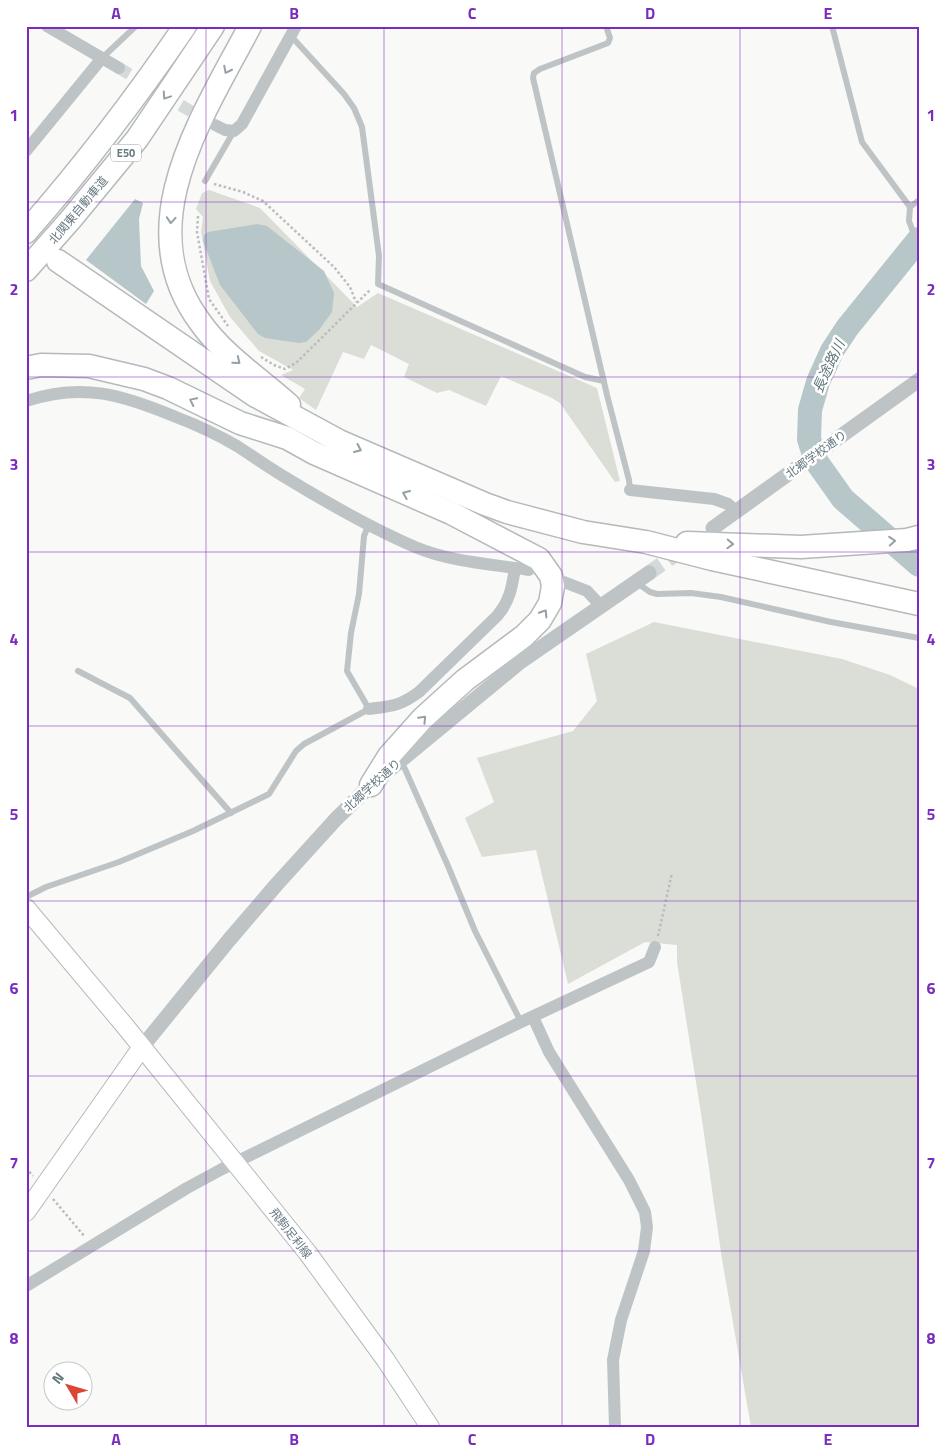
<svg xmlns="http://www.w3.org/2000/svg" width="945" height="1453" font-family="'Titillium Web','Noto Sans JP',sans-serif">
	<rect width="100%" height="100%" fill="#f9f9f7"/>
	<g fill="#daded6">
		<path d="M 209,190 L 260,208 L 357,307 L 378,293 L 597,388 L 620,481 L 615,482 L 560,403 L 552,398 L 501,376 L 486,406 L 449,390 L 437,393 L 404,377 L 409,364 L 371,345 L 364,359 L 343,352 L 316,410 L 299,398 L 305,389 L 281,375 L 293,370 L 259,351 L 230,317 L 210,281 L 201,232 L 203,217 L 196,209 L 202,193 Z"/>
		<path d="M 654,622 L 842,659 L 890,675 L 919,689 L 919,1427 L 751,1427 L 722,1259 L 702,1120 L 677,962 L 677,945 L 645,942 L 568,984 L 536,850 L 482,857 L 465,818 L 494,802 L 477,758 L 573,731 L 597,701 L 586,654 Z"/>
	</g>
	<g fill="#b7c6c8">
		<path d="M 135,199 L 143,203 L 139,219 L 141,266 L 154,291 L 146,304 L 86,260 Z"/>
		<path d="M 257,224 L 267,226 L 324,271 L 334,293 L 332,312 L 319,330 L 306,342 L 299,343 L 265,338 L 258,334 L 220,285 L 203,241 L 204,235 L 208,232 Z"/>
	</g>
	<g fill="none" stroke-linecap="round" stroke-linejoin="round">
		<path stroke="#b7c6c8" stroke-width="24" d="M 919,239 L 847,328 L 832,351 L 818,382 L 810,410 L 809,439 L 816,461 L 843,499 L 919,565"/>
		<path stroke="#d4d9d9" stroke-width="12" stroke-dasharray="12 6" stroke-linecap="butt" d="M 119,68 L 207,121"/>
		<path stroke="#d4d9d9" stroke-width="15" stroke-dasharray="15 8" stroke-linecap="butt" d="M 649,573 L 685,548"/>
		<path stroke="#d4d9d9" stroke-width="22" stroke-dasharray="22 11" stroke-linecap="butt" d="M 26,254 L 50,270"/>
		<g stroke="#b3babd" stroke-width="20">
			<g id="secondary">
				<path d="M 26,908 L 125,1026 L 307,1252 L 385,1359 L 430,1427"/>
				<path d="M 26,1212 L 142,1047"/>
			</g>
		</g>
		<g stroke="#b4b9bb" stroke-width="25">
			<g id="motorway">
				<path d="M 250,26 C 203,116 128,225 200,322 C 223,355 259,378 289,405"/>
				<path d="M 26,232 C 83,167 136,98 185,26"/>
				<path d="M 58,261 L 254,395 L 339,441 L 485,504 L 507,512 L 583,532 L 646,542 L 712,559 L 919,604"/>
				<path d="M 26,270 L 71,219 L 137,139 L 213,26"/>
				<path d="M 26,368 L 41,365 L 89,366 L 144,379 L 168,388 L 240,423 L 287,438 L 314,453 L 451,513 L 539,559 L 551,576 L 553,586 L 550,603 L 540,620 L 524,636 L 465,680 L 422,719 L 389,756 L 371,785"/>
				<path d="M 687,543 L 801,547 L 907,540 L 919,537"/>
			</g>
		</g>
		<g stroke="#b9bdbf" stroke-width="2.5" stroke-dasharray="2.5 2.5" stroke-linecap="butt">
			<path d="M 214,184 L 243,192 L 263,201 L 334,267 L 350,287 L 356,302"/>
			<path d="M 198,216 L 197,232 L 209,299 L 228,326"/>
			<path d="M 261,357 L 274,365 L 285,369 L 296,363 L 371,289"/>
			<path d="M 658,936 L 672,873"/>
			<path d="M 26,1168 L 33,1176"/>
			<path d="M 53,1199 L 85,1237"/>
		</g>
		<g stroke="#bec4c6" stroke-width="6">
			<path d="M 606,26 L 610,38 L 608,43 L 540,69 L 534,73 L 533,78 L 607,395 L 629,480 L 630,490"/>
			<path d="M 832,26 L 862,142 L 910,207 L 909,221 L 919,248"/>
			<path d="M 291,36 L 344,94 L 354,108 L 362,127 L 379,256 L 378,284 L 585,377 L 604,381"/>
			<path d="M 102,58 L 136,26"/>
			<path d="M 205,181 L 234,131"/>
			<path d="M 910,207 L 919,200"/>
			<path d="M 637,583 L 650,592 L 657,594 L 691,593 L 721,597 L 831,622 L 919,638"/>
			<path d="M 78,671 L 130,698 L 231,813"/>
			<path d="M 400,762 L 405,769 L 448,866 L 475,931 L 521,1022"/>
			<path d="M 26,897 L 46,887 L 119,862 L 193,831 L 269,794 L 296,751 L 304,744 L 369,709 L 347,671 L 351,633 L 359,594 L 364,536 L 369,524"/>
		</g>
		<g stroke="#bec4c6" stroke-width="12">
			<path d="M 47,26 L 119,68"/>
			<path d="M 215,125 L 225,130 L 234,131 L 242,124 L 296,26"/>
			<path d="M 26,151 L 102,58"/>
			<path d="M 26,401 C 83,382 123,395 176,417 C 197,425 218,435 237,446 C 254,457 271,469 288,479 C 329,504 371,528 415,547 C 451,562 491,564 529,570"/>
			<path d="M 630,490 L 714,499 L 728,504 L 736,511"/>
			<path d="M 564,582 L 587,591 L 601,606"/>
			<path d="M 369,709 C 392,706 400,706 419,692 L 497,616 C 510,601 512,587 515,568"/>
			<path d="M 533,1017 L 549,1052 L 629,1180 L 645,1212 L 647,1227 L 644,1251 L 621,1320 L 613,1360 L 615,1427"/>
			<path d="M 26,1286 L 187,1188 L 222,1169 L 521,1022 L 649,962 L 655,947"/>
		</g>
		<g stroke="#bec4c6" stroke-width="15">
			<path d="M 713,528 L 919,380"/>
			<path d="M 142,1047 L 229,940 L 277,884 L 336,819 L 371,785 L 520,662 L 649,573"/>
		</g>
		<use href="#secondary" stroke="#fff" stroke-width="18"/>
		<use href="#motorway" stroke="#fff" stroke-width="22"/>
	</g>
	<defs><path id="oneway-chevron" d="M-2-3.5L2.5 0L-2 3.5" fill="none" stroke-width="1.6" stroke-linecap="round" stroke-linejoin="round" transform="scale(1.25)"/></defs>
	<g stroke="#94a0a6">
		<use href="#oneway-chevron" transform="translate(227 70) rotate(117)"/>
		<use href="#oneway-chevron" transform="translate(166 96) rotate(124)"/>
		<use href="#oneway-chevron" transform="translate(171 220) rotate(94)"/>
		<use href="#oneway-chevron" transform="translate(237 361) rotate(39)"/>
		<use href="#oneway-chevron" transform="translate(193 401) rotate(-154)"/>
		<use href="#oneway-chevron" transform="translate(358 449) rotate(24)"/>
		<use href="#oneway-chevron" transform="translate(406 494) rotate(-157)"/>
		<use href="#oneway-chevron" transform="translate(892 541) rotate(-4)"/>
		<use href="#oneway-chevron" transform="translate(730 544) rotate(2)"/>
		<use href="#oneway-chevron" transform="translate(544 613) rotate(-58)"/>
		<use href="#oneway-chevron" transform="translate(423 719) rotate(-46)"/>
	</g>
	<path fill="none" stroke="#7b2cbf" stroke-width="1" stroke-opacity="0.55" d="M 206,26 L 206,1427M 384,26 L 384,1427M 562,26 L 562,1427M 740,26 L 740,1427M 26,202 L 919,202M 26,377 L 919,377M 26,552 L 919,552M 26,726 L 919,726M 26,901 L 919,901M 26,1076 L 919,1076M 26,1251 L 919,1251"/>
	<g text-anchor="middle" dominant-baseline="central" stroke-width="5" stroke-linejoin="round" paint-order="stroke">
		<rect fill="#fff" stroke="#94a0a6" stroke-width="1" x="111" y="144.5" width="30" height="17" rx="4"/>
		<g font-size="11" font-weight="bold" fill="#667880">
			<text x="126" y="153">E50</text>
		</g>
		<g font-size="12" fill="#667880" stroke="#fff">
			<text transform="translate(78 210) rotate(-50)">北関東自動車道</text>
			<text transform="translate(816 454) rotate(-36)">北郷学校通り</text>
			<text transform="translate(372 785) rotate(-42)">北郷学校通り</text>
			<text transform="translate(291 1233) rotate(52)">飛駒足利線</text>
		</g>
		<g font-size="14" font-style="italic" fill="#60777a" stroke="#fff">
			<text transform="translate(828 366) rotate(-65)">長途路川</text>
		</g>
	</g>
	<rect width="945" height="1453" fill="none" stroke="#ffffff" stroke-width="55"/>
	<g transform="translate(68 1386) rotate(308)"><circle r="24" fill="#ffffff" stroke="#c2c9cc"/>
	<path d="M0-4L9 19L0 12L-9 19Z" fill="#db4535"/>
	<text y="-8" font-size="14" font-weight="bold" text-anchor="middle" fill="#667880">N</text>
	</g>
	<rect x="28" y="28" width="890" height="1398" fill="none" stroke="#7b2cbf" stroke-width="2"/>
	<g font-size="16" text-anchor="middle" font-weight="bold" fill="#7b2cbf">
		<text x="116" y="19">A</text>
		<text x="294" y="19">B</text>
		<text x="472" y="19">C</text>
		<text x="650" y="19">D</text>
		<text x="828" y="19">E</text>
		<text x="14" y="121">1</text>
		<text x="931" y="121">1</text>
		<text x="14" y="295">2</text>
		<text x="931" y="295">2</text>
		<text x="14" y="470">3</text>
		<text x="931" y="470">3</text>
		<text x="14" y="645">4</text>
		<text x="931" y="645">4</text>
		<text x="14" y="820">5</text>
		<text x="931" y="820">5</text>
		<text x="14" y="994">6</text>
		<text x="931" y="994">6</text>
		<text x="14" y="1169">7</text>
		<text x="931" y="1169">7</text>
		<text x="14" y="1344">8</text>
		<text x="931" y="1344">8</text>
		<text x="116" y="1445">A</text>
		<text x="294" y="1445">B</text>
		<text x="472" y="1445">C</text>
		<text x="650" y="1445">D</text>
		<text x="828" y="1445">E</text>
	</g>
</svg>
